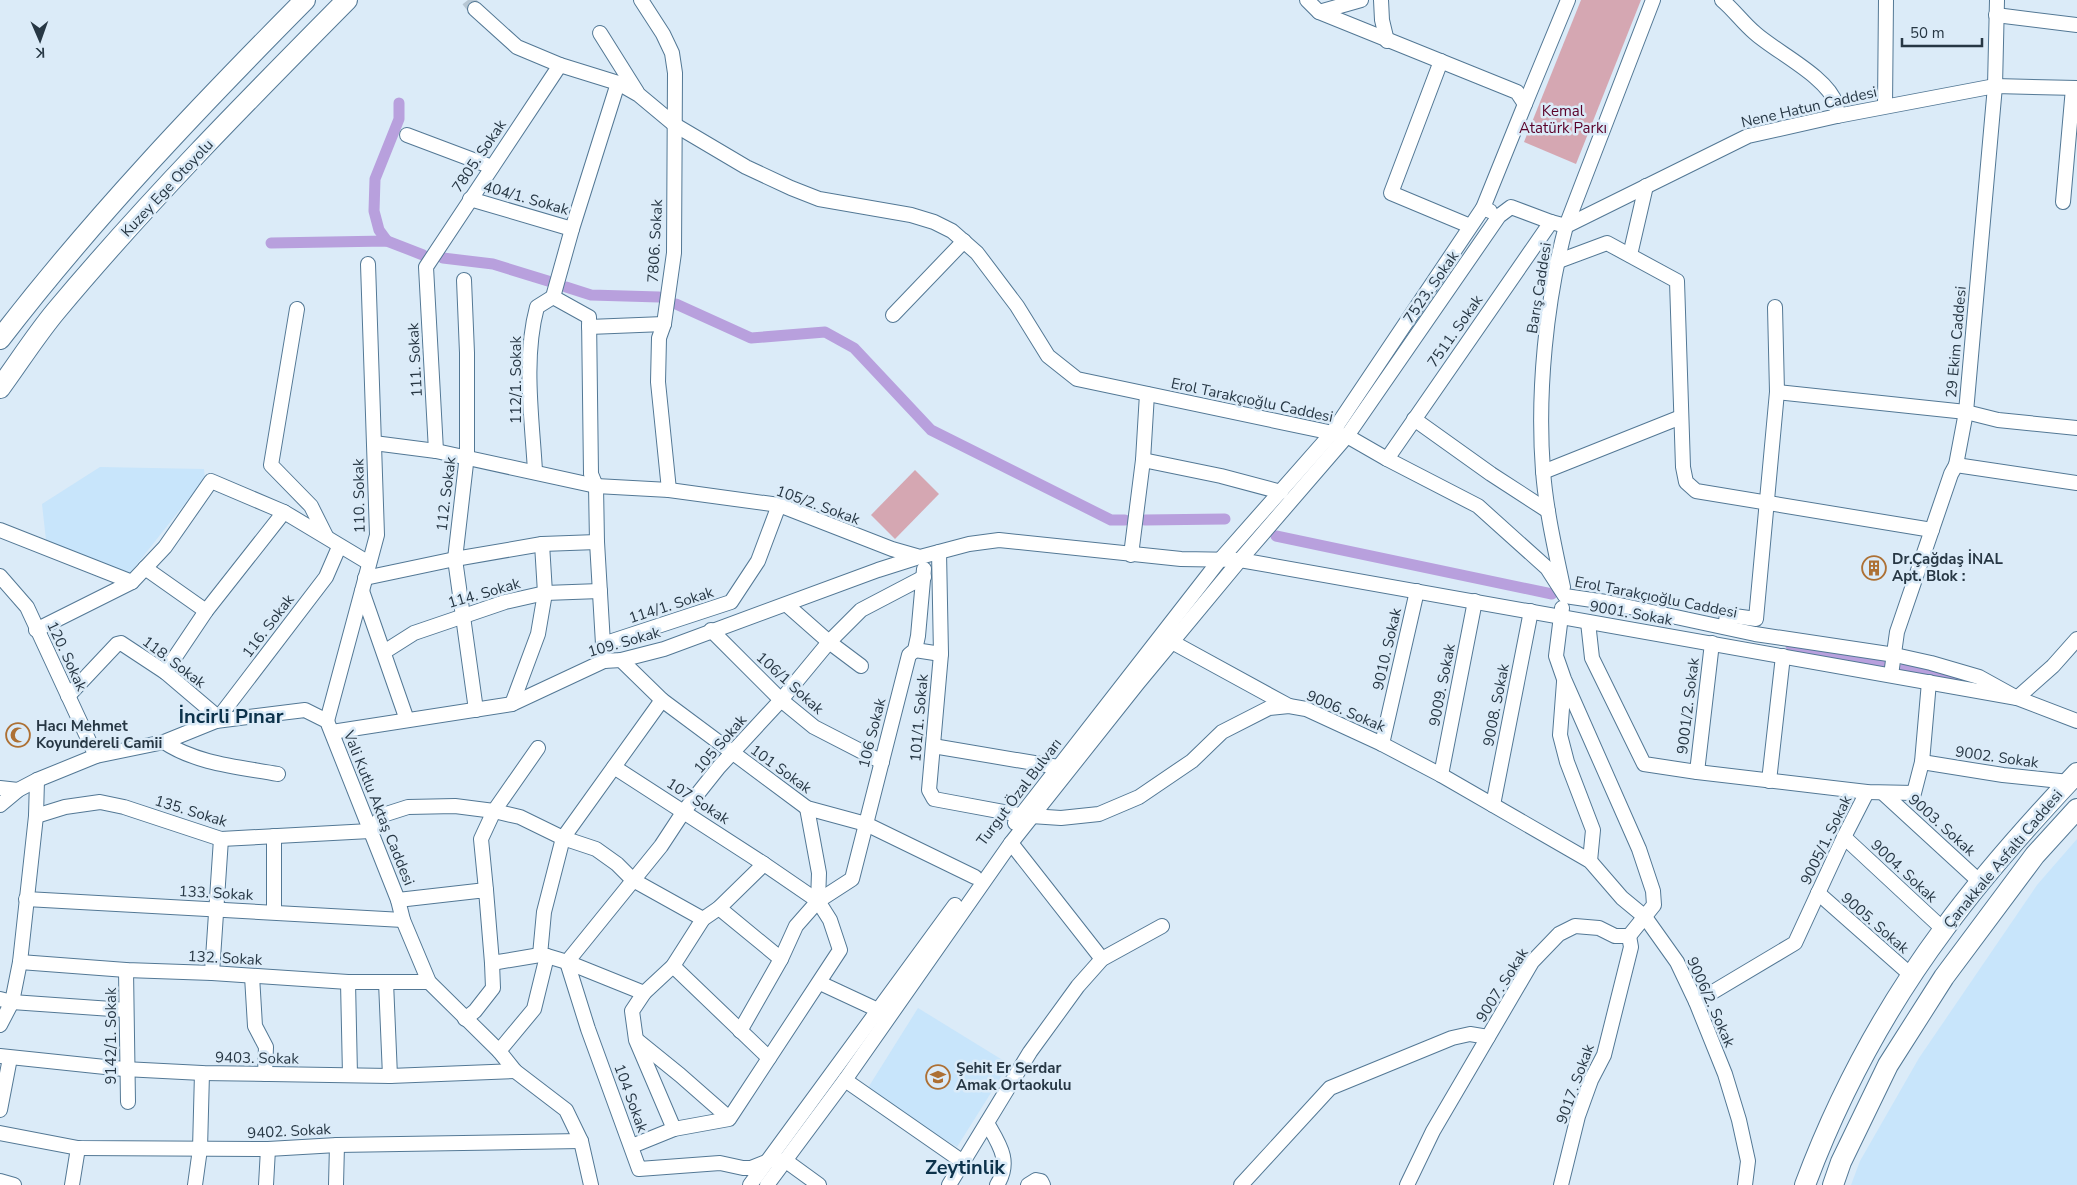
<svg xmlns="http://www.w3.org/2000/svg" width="2077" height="1185" font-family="'Nunito Sans',sans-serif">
	<rect width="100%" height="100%" fill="#dbebf8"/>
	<g fill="#c8e5fb">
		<path d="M 100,467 L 204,469 L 205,478 L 130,573 L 46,540 L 42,504 Z"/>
		<path d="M 2077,839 L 2077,1185 L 1851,1185 L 1860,1161 L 1919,1058 L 2037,885 Z"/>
		<path d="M 918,1008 L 1009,1064 L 957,1147 L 866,1091 Z"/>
	</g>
	<g fill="#d5a7b2">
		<path d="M 1581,0 L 1641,0 L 1576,164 L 1524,142 Z"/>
		<path d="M 915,470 L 939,494 L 895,539 L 871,515 Z"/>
	</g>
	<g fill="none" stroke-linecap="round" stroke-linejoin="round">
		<g stroke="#b8a0dd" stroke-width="11">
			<path d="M 387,241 L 379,230 L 374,211 L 375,179 L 399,119 L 399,103"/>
			<path d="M 271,243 L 387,241 L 423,255"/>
			<path d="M 443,258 L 493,264 L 548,281"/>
			<path d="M 566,287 L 591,295 L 659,297"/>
			<path d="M 676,304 L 751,338 L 825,332 L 854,348 L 931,430 L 1111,520 L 1125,520"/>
			<path d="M 1145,520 L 1225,519"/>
			<path d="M 1276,536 L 1552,594"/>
			<path d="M 1791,646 L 1885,665"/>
			<path d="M 1904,669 L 1985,686"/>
		</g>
		<path stroke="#b7c7d4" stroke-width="14" stroke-dasharray="14 7" stroke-linecap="butt" d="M 468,0 L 475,9"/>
		<g stroke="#537895" stroke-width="16">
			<g id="minor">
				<path d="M 641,0 L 663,34 L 672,53 L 675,73 L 674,253 L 664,324 L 659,338 L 658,382 L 669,490"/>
				<path d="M 1307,0 L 1319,12 L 1517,92 L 1525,104 L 1483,208 L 1490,211"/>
				<path d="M 1381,0 L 1382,20 L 1387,41"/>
				<path d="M 1722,0 C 1734,10 1743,23 1755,33 C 1776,52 1828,77 1836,104 C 1837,108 1837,112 1837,116"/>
				<path d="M 475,9 L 517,47 L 560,65 L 618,83 L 639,95 L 675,125 L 746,167 L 791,188 L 819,199 L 911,215 L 934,222 L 952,231 L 977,253 L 1017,306 L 1048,356 L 1077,379 L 1347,436 L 1387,459 L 1478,506 L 1547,568 L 1565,596 L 1606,602 L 1755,634 L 1895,655 L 1931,663 L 1979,677 L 2017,698 L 2077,721"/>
				<path d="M 1319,12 L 1361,0"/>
				<path d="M 1996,15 L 2077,25"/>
				<path d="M 600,33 L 637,92"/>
				<path d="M 1441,61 L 1391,193 L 1470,226"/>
				<path d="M 1525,104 L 1568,0"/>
				<path d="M 1885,106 L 1886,0"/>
				<path d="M 407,135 L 492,167"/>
				<path d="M 470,199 L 572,229"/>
				<path d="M 2063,202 L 2073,88"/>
				<path d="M 1566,226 L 1748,136 L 1837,116 L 1995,86 L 2077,88"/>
				<path d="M 1630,255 L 1646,186"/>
				<path d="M 1556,262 L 1607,243 L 1677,281 L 1683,467 L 1686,482 L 1696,491 L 1932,530"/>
				<path d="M 464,280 L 467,353 L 467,455 L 455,559 L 476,710"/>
				<path d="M 553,297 L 589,317 L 591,474 L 596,486 L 597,542 L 604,661"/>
				<path d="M 553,297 L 572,229 L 618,83"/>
				<path d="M 297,309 L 271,465 L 311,506 L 326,536"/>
				<path d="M 893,315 L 964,241"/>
				<path d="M 589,327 L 664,324"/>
				<path d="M 1777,392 L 1966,412 L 1998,420 L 2077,428"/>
				<path d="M 1414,419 L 1491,474 L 1548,511"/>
				<path d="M 374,443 L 436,451 L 596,486 L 669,490 L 779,505 L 892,549 L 920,557 L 969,544 L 999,540 L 1181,559 L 1240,560 L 2017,698 L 2053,666 L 2077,639"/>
				<path d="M 436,451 L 426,267 L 560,65"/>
				<path d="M 1387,459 L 1551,222"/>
				<path d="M 1143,460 L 1221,476 L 1281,492"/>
				<path d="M 1956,465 L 2077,483"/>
				<path d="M 535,471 C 532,418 523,359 537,307 L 553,297"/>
				<path d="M 1543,472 L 1681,417"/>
				<path d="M 0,530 L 132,582"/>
				<path d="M 939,552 L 941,654 L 929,790 L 934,799 L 1020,815"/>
				<path d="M 1131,555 L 1143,460 L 1147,394"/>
				<path d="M 145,568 L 206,611"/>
				<path d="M 0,576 L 27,607 L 96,756"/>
				<path d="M 365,578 L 455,559 L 542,544 L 597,542"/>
				<path d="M 1563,587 C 1555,549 1546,510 1543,471 C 1537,393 1546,301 1566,226 L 1653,0"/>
				<path d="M 362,591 L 407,720"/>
				<path d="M 787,605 L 829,642 L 861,666"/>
				<path d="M 1588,622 L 1592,658 L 1644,764 L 1697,772 L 1867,792 L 1914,793 L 1922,762 L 1929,682"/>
				<path d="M 1725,627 L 1727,615 L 1756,619 L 1777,392 L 1775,307"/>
				<path d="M 36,630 L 132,582 L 165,547 L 211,481 L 284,512 L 369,563"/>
				<path d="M 711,630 L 781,700 L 814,727 L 882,762"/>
				<path d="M 1172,642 L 1289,706"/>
				<path d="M 603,644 L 731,602 L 758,561 L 779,505"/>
				<path d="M 915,650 L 941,654"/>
				<path d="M 384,652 L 414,633 L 505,602 L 545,593 L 600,591"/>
				<path d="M 165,672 L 206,611 L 284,512"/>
				<path d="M 1891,675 L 1897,632 L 1951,474 L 1956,465 L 1966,412 L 1995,86 L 1997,0"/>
				<path d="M 1564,682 L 1560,735 L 1567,762 L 1593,830 L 1590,861"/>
				<path d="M 68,696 L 117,644 L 121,643 L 165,672 L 212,712 L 216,721 L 326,577 L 339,547"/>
				<path d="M 662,700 L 807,808 L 866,824 L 975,877"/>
				<path d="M 512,704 L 538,634 L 545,593 L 542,544"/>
				<path d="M 327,721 L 377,535 L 368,264"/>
				<path d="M 332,732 L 512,704 L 604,661 L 621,660 L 664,649 L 878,570 L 919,557"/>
				<path d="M 164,742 C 197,764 240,767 278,774"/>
				<path d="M 1382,744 L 1417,591"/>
				<path d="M 933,746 L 1058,767"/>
				<path d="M 1922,762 L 2003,775 L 2069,782"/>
				<path d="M 614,767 L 764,864"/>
				<path d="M 1697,772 L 1712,643"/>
				<path d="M 1441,775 L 1475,601"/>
				<path d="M 1769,781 L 1783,656"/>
				<path d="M 0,788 L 18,790"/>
				<path d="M 1883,793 L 1980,882"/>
				<path d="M 0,805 L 18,790 L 37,780 L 96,756 L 164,742 L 216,721 L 305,710 L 327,721 L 398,900 L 403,920 L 429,982 L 499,1051 L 515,1071 L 566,1110 L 581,1141 L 591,1185"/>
				<path d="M 1493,805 L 1531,611"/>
				<path d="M 36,816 L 65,807 L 100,802 L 124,807 L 221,839 L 370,831 L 383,815 L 408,807 L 455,806 L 494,811 L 520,817 L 563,838 L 596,849 L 617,864 L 633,880 L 703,919"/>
				<path d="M 1031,816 L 1061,818 L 1099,814 L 1139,797 L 1192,761 L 1222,732 L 1269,708 L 1289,706 L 1306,709 L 1382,744 L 1441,775 L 1590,861 L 1622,898 L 1645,917 L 1677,962 L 1696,1002 L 1725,1074 L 1739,1120 L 1748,1161 L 1745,1185"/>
				<path d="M 1015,823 L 1219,561 L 1332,433 L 1483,208"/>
				<path d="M 1844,837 L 1943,929"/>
				<path d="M 1011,843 L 1102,959"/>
				<path d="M 486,890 L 481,839 L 494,811 L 538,748"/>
				<path d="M 1818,893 L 1912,976"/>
				<path d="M 26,899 L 403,920"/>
				<path d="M 398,900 L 486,890 L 492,963 L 540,955"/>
				<path d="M 818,901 L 852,879 L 909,655 L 915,650 L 918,636 L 924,569"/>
				<path d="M 719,908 L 781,959"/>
				<path d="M 274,912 L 274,836"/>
				<path d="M 547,956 L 567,962 L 644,993 L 673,966 L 703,919 L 719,908 L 764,864 L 818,901 L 830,920 L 840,950 L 729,1119 L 674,1129 L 632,1146"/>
				<path d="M 20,962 L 126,970 L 212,973 L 348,982 L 429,982"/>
				<path d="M 567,962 L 661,846 L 684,811 L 719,767 L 781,700 L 829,642 L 861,610 L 924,577"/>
				<path d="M 567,962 L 588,1029 L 639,1169 L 720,1163 L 743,1168 L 751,1168 L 771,1160 L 786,1161 L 819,1185"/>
				<path d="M 673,966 L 769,1058"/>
				<path d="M 126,970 L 128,1102"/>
				<path d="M 212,973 L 221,839"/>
				<path d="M 252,976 L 255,1026 L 266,1047 L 265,1074"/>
				<path d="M 348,982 L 350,1075"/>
				<path d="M 386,982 L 390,1076"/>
				<path d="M 820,983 L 878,1010 L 886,1011"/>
				<path d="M 644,993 L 632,1011 L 636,1040 L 674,1129"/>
				<path d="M 0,999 L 12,1002 L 126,1010"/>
				<path d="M 1696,1002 L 1795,943 L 1844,837 L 1867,792"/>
				<path d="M 465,1019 L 475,1011 L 493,988 L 492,963"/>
				<path d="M 0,1025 L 12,1002 L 20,962 L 36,816 L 37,780"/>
				<path d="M 740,1031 L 781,959 L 796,926 L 818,901 L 819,873 L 807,808"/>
				<path d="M 638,1041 L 680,1075 L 729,1118"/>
				<path d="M 499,1051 L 534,1009 L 547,956 L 540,955 L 544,912 L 563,838 L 662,700 L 621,660"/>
				<path d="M 0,1056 L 124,1069 L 202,1073 L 390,1076 L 515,1071"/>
				<path d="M 845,1080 L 963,1162"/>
				<path d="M 0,1110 L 10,1058"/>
				<path d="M 987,1123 C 999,1144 1012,1161 997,1185"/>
				<path d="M 0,1133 L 78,1148 L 268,1149 L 337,1145 L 581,1141"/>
				<path d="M 0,1181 L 14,1185"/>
				<path d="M 72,1185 L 78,1148"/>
				<path d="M 195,1185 L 200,1149 L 202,1073"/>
				<path d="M 266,1185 L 268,1149"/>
				<path d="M 336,1185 L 337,1145"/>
				<path d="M 750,1185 L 955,905"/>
				<path d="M 767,1185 L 845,1080 L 1011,843 L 1138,683 L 1240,560 L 1347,436 L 1499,216 L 1511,207 L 1551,222 L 1566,226"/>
				<path d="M 949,1185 L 1030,1052 L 1078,986 L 1102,959 L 1162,926"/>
				<path d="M 1028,1185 L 1036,1180 L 1041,1181 L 1043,1185"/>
				<path d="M 1241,1185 L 1330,1088 L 1452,1038 L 1470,1034 L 1488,1037"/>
				<path d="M 1407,1185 L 1433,1131 L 1532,962 L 1559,934 L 1575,926 L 1599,928 L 1615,936 L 1629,936 L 1654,905 L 1653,891 L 1639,849 L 1564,679 L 1556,656 L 1562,608"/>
				<path d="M 1561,1185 L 1578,1116 L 1591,1080 L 1604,1055 L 1631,947 L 1629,936"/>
			</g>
		</g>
		<g stroke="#537895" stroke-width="22">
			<g id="highway">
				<path d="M 0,339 C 93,218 198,108 305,0"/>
				<path d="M 0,388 C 19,362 36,335 56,311 C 147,202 247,101 347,0"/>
				<path d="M 1805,1185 C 1839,1094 1886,1007 1944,929 C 1984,874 2030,823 2077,773"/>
				<path d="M 1833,1185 L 1841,1162 L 1888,1065 L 1944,977 L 2035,855 L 2077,809"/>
			</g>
		</g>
		<use href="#minor" stroke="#fff" stroke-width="14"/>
		<use href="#highway" stroke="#fff" stroke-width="20"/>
	</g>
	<defs>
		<g id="building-ring" transform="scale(1.25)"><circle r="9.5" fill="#dbebf8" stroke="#ad7034" stroke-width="1.5"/><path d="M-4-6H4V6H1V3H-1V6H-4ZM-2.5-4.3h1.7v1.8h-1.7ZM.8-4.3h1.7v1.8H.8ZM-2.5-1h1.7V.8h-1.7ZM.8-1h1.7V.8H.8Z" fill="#ad7034"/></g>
		<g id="mosque-ring" transform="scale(1.25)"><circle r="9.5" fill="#dbebf8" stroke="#ad7034" stroke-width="1.5"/><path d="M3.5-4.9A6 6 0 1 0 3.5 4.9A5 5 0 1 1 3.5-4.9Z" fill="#ad7034"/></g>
		<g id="school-ring" transform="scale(1.25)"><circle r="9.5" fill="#dbebf8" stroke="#ad7034" stroke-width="1.5"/><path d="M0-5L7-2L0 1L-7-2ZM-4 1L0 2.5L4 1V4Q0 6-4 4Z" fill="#ad7034"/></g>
	</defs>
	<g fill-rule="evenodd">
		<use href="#building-ring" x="1874" y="568"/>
		<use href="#mosque-ring" x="18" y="735"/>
		<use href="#school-ring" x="938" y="1077"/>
	</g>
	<g text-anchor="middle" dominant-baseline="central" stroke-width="5" stroke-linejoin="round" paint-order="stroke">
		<g font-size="15" fill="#273744" stroke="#dbebf8">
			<text transform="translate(1809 107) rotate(-13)">Nene Hatun Caddesi</text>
			<text transform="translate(479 156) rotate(-56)">7805. Sokak</text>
			<text transform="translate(167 188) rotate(-47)">Kuzey Ege Otoyolu</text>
			<text transform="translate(526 198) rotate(16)">404/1. Sokak</text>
			<text transform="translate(655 241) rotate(-87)">7806. Sokak</text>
			<text transform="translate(1431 287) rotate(-55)">7523. Sokak</text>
			<text transform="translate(1539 288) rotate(-81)">Barış Caddesi</text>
			<text transform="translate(1455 331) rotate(-55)">7511. Sokak</text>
			<text transform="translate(1956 342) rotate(-85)">29 Ekim Caddesi</text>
			<text transform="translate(415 360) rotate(-93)">111. Sokak</text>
			<text transform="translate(516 380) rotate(-90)">112/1. Sokak</text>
			<text transform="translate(1252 400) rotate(12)">Erol Tarakçıoğlu Caddesi</text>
			<text transform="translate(446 494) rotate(-83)">112. Sokak</text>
			<text transform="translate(359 496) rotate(-91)">110. Sokak</text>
			<text transform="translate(818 505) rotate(20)">105/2. Sokak</text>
			<text transform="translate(484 593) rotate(-16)">114. Sokak</text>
			<text transform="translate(1656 597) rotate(11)">Erol Tarakçıoğlu Caddesi</text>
			<text transform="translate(671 605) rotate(-18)">114/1. Sokak</text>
			<text transform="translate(1631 613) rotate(10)">9001. Sokak</text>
			<text transform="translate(268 626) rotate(-53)">116. Sokak</text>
			<text transform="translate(624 642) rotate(-16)">109. Sokak</text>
			<text transform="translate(1387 649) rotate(-77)">9010. Sokak</text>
			<text transform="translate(67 656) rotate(65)">120. Sokak</text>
			<text transform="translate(174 662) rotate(37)">118. Sokak</text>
			<text transform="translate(790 683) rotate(42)">106/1 Sokak</text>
			<text transform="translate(1442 685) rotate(-79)">9009. Sokak</text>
			<text transform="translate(1496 705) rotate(-79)">9008. Sokak</text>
			<text transform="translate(1688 706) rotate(-83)">9001/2. Sokak</text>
			<text transform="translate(1346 711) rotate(23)">9006. Sokak</text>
			<text transform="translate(919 718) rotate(-85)">101/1. Sokak</text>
			<text transform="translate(872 733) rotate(-76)">106 Sokak</text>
			<text transform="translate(720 744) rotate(-49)">105 Sokak</text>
			<text transform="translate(1997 757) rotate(8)">9002. Sokak</text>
			<text transform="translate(781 769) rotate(36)">101 Sokak</text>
			<text transform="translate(1019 792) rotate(-53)">Turgut Özal Bulvarı</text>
			<text transform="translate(698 801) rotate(33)">107 Sokak</text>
			<text transform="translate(379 808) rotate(68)">Vali Kutlu Aktaş Caddesi</text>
			<text transform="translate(191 811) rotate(17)">135. Sokak</text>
			<text transform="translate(1942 825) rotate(42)">9003. Sokak</text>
			<text transform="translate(1826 840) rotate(-64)">9005/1. Sokak</text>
			<text transform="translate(2003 859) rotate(-50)">Çanakkale Asfaltı Caddesi</text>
			<text transform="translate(1904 871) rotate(43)">9004. Sokak</text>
			<text transform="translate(216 893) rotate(3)">133. Sokak</text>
			<text transform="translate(1875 923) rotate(41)">9005. Sokak</text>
			<text transform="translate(225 958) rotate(3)">132. Sokak</text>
			<text transform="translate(1502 985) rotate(-58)">9007. Sokak</text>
			<text transform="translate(1711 1002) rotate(66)">9006/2. Sokak</text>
			<text transform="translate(111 1036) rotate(-90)">9142/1. Sokak</text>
			<text transform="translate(257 1058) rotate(1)">9403. Sokak</text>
			<text transform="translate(1575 1084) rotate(-70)">9017. Sokak</text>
			<text transform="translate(631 1098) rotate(70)">104 Sokak</text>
			<text transform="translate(289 1131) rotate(-3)">9402. Sokak</text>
		</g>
		<g font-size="15" fill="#5a0129" stroke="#dbebf8">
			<text x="1563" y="111">Kemal<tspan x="1563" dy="17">Atatürk Parkı</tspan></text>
		</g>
		<g font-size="15" font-weight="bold" fill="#273744" stroke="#dbebf8" text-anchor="start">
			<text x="1892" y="559">Dr.Çağdaş İNAL<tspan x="1892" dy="17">Apt. Blok :</tspan></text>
			<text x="36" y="726">Hacı Mehmet<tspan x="36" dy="17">Koyundereli Camii</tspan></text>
			<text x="956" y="1068">Şehit Er Serdar<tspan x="956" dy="17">Amak Ortaokulu</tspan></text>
		</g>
		<g font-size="20" font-weight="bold" fill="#0c324b" stroke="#dbebf8">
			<text x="231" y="716">İncirli Pınar</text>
			<text x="965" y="1167">Zeytinlik</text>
		</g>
	</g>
	<g transform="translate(40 40) rotate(178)" stroke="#dbebf8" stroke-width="4" paint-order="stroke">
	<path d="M0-4L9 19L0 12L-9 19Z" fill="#273744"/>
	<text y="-8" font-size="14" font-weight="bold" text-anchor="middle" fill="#273744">K</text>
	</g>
	<path d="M1902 38v8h80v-8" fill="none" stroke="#273744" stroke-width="2.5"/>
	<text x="1910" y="38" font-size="15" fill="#273744" stroke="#dbebf8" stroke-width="4" paint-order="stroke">50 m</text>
</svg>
